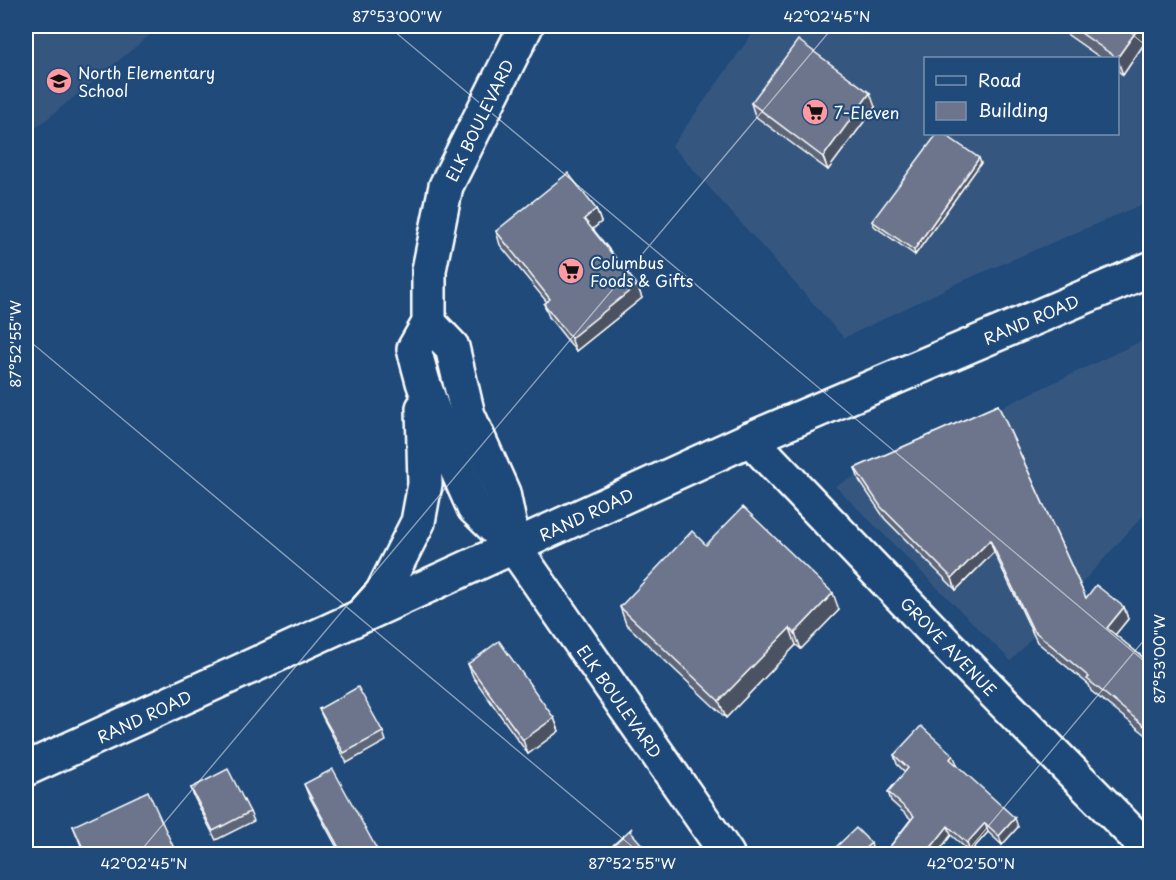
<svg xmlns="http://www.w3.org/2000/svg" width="1176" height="880" font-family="'Playpen Sans',sans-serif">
	<rect width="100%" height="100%" fill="#1f4a7a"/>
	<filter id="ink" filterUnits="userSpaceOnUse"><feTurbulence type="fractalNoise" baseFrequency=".0167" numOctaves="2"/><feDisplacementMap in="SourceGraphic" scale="12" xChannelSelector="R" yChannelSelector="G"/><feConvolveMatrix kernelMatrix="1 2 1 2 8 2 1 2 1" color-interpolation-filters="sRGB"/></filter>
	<g filter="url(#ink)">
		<g fill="#36577f" fill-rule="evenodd">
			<path d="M 26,26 L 161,26 L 26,136 Z"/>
			<path d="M 758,26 L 1150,26 L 1150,201 L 960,282 L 844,338 L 672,146 ZM 926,58 L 1118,58 L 1118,134 L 926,134 Z"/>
			<path d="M 1150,337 L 1150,508 L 1011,661 L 835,486 Z"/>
		</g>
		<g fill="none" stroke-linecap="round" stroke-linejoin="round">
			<g stroke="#fff" stroke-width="38">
				<g id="minor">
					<path d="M 750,439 L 946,644 L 1150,851"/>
					<path d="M 514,547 L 727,854"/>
				</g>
			</g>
			<g stroke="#fff" stroke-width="38">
				<g id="major">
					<path d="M 429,323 L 452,347 L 468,415 L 503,493 L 514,547"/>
					<path d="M 514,547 L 474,508 L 442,436 L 423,382 L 414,349 L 429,323 L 429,270 L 446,186 L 526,26"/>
					<path d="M 364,613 L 382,593 L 418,522 L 425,484 L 423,408"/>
					<path d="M 26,769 L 750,439 L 1150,269"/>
				</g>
			</g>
			<use href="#minor" stroke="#1f4a7a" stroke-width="33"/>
			<use href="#major" stroke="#1f4a7a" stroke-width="33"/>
		</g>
		<g fill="#5d6578" stroke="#fff" stroke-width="1.5">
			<path d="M 1059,26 L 1150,26 L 1150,35 L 1123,75 L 1118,71 L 1118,58 L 1101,58 L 1061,30 Z"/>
			<path d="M 751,103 L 875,107 L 828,170 L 755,116 Z"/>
			<path d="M 981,163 L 915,255 L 874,226 L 872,221 Z"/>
			<path d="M 596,209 L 601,222 L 593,229 L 637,285 L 642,298 L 576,351 L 549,317 L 544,304 L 547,302 L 500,245 L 496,231 Z"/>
			<path d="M 998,405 L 1086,598 L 1124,607 L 1128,619 L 1115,635 L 1150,663 L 1150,740 L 1150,738 L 1091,691 L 1089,685 L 1037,642 L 994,552 L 956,590 L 885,519 L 859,480 L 855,468 Z"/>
			<path d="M 706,545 L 839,610 L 801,649 L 796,645 L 726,718 L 626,624 L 620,607 Z"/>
			<path d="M 1150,555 L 1150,574 L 1146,571 L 1144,563 Z"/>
			<path d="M 468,664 L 554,718 L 559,731 L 528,754 L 473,677 Z"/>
			<path d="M 319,709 L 383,732 L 386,741 L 347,763 L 323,718 Z"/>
			<path d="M 894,755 L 957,764 L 956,765 L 1018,827 L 1002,845 L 988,832 L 970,852 L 951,835 L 936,855 L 885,855 L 885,853 L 911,819 L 891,801 L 888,792 L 905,772 L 897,764 Z"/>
			<path d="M 304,784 L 380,855 L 341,855 L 308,794 Z"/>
			<path d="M 191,788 L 250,812 L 254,821 L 216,840 L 194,797 Z"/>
			<path d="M 73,826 L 177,855 L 85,855 Z"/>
		</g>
		<g fill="#4c5262" stroke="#fff" stroke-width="1.5">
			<path d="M 1140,26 L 1150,26 L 1150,35 L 1123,75 L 1117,58 Z"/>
			<path d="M 870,93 L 875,107 L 828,170 L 823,157 Z"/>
			<path d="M 979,158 L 981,163 L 915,255 L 914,250 Z"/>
			<path d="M 596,209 L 601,222 L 589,232 L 584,219 Z"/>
			<path d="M 637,285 L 642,298 L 576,351 L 571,338 Z"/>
			<path d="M 990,540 L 994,552 L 956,590 L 952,578 Z"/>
			<path d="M 833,593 L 839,610 L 801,649 L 795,633 Z"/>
			<path d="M 1124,607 L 1128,619 L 1111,640 L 1107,628 Z"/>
			<path d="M 790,628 L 796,645 L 726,718 L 719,701 Z"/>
			<path d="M 554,718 L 559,731 L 528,754 L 523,740 Z"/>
			<path d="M 953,755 L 957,764 L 953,768 L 950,759 Z"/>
			<path d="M 1015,818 L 1018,827 L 1002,845 L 999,836 Z"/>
			<path d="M 985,823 L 988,832 L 970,852 L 967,843 Z"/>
			<path d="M 948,826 L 951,835 L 936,855 L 925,855 Z"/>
			<path d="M 871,843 L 872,848 L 865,855 L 858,855 Z"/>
		</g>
		<g fill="#6c758c" stroke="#fff" stroke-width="1.5">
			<path d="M 1071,26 L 1140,26 L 1117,58 Z"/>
			<path d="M 798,40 L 870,93 L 823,157 L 751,103 Z"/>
			<path d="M 937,134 L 944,134 L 979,158 L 914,250 L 872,221 Z"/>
			<path d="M 568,173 L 596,209 L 584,219 L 637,285 L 571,338 L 544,304 L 550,299 L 496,231 Z"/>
			<path d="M 998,405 L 1086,598 L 1096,585 L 1124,607 L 1107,628 L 1150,663 L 1150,733 L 1147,730 L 1148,729 L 1087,679 L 1089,677 L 1033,630 L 990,540 L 952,578 L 881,507 L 855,468 Z"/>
			<path d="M 743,507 L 833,593 L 795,633 L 790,628 L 719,701 L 620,607 L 692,531 L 706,545 Z"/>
			<path d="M 1150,555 L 1150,569 L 1144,563 Z"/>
			<path d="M 499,641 L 554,718 L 523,740 L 468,664 Z"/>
			<path d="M 358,687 L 383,732 L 344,753 L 319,709 Z"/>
			<path d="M 921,726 L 953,755 L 950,759 L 1015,818 L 999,836 L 985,823 L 967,843 L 948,826 L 925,855 L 886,855 L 885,853 L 914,816 L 888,792 L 908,768 L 894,755 Z"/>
			<path d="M 228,769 L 250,812 L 213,831 L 191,788 Z"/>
			<path d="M 333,769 L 380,855 L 343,855 L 304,784 Z"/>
			<path d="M 148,791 L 177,855 L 86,855 L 73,826 Z"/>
			<path d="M 632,828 L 630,831 L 651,855 L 602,855 Z"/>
			<path d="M 856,828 L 871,843 L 858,855 L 840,855 L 834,849 Z"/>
			<path d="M 550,849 L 563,855 L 547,855 Z"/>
			<path d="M 1064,851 L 1069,855 L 1061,855 Z"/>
		</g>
	</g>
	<path fill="none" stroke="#fff" stroke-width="1.5" stroke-opacity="0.45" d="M 388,26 L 1150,666M 1122,26 L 1150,49M 26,338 L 641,854M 138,854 L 834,26M 965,854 L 1150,633"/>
	<defs>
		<g id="school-disc" transform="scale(1.35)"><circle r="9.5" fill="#ff9aa2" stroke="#1f4a7a"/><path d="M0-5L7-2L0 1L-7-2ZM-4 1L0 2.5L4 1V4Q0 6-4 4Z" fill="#111"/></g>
		<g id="supermarket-disc" transform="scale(1.35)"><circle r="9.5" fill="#ff9aa2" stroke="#1f4a7a"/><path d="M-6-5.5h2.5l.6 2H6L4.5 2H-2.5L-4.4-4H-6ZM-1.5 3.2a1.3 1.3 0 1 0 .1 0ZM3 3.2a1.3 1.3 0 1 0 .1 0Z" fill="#111"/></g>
	</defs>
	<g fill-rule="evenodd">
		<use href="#school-disc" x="59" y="81"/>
		<use href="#supermarket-disc" x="815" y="112"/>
		<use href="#supermarket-disc" x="571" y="271"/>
	</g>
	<g text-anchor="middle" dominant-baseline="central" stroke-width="4.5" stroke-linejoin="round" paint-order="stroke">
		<g font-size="16" fill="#fff" stroke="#1f4a7a" text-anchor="start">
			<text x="78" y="72">North Elementary<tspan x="78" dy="18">School</tspan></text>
			<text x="834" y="112">7-Eleven</text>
			<text x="590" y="262">Columbus<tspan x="590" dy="18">Foods &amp; Gifts</tspan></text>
		</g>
		<g font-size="16" fill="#fff" stroke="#1f4a7a">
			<text transform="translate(479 120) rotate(-64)">ELK BOULEVARD</text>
			<text transform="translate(1031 319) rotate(-23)">RAND ROAD</text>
			<text transform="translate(586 514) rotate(-25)">RAND ROAD</text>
			<text transform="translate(949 646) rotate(46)">GROVE AVENUE</text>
			<text transform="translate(620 701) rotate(55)">ELK BOULEVARD</text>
			<text transform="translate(144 716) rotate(-25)">RAND ROAD</text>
		</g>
	</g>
	<rect width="1176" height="880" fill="none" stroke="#1f4a7a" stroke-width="66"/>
	<rect x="924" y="57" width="195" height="78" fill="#1f4a7a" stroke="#7992af" stroke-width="1.5"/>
	<rect x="936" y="76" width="30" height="9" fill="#1f4a7a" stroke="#7992af" stroke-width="1.5"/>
	<text x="978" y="87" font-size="18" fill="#ffffff">Road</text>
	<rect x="936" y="102" width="30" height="18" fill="#6c758c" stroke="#7992af" stroke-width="1.5"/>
	<text x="978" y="117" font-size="18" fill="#ffffff">Building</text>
	<rect x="33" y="33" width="1110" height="814" fill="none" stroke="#fff" stroke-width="2"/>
	<g font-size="15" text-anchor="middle" fill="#fff">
		<text x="397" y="22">87°53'00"W</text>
		<text x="827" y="22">42°02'45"N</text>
		<text transform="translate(16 344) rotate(-90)" y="5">87°52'55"W</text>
		<text transform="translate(1160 659) rotate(-90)" y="5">87°53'00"W</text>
		<text x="144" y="869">42°02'45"N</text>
		<text x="632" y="869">87°52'55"W</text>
		<text x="971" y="869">42°02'50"N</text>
	</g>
</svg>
